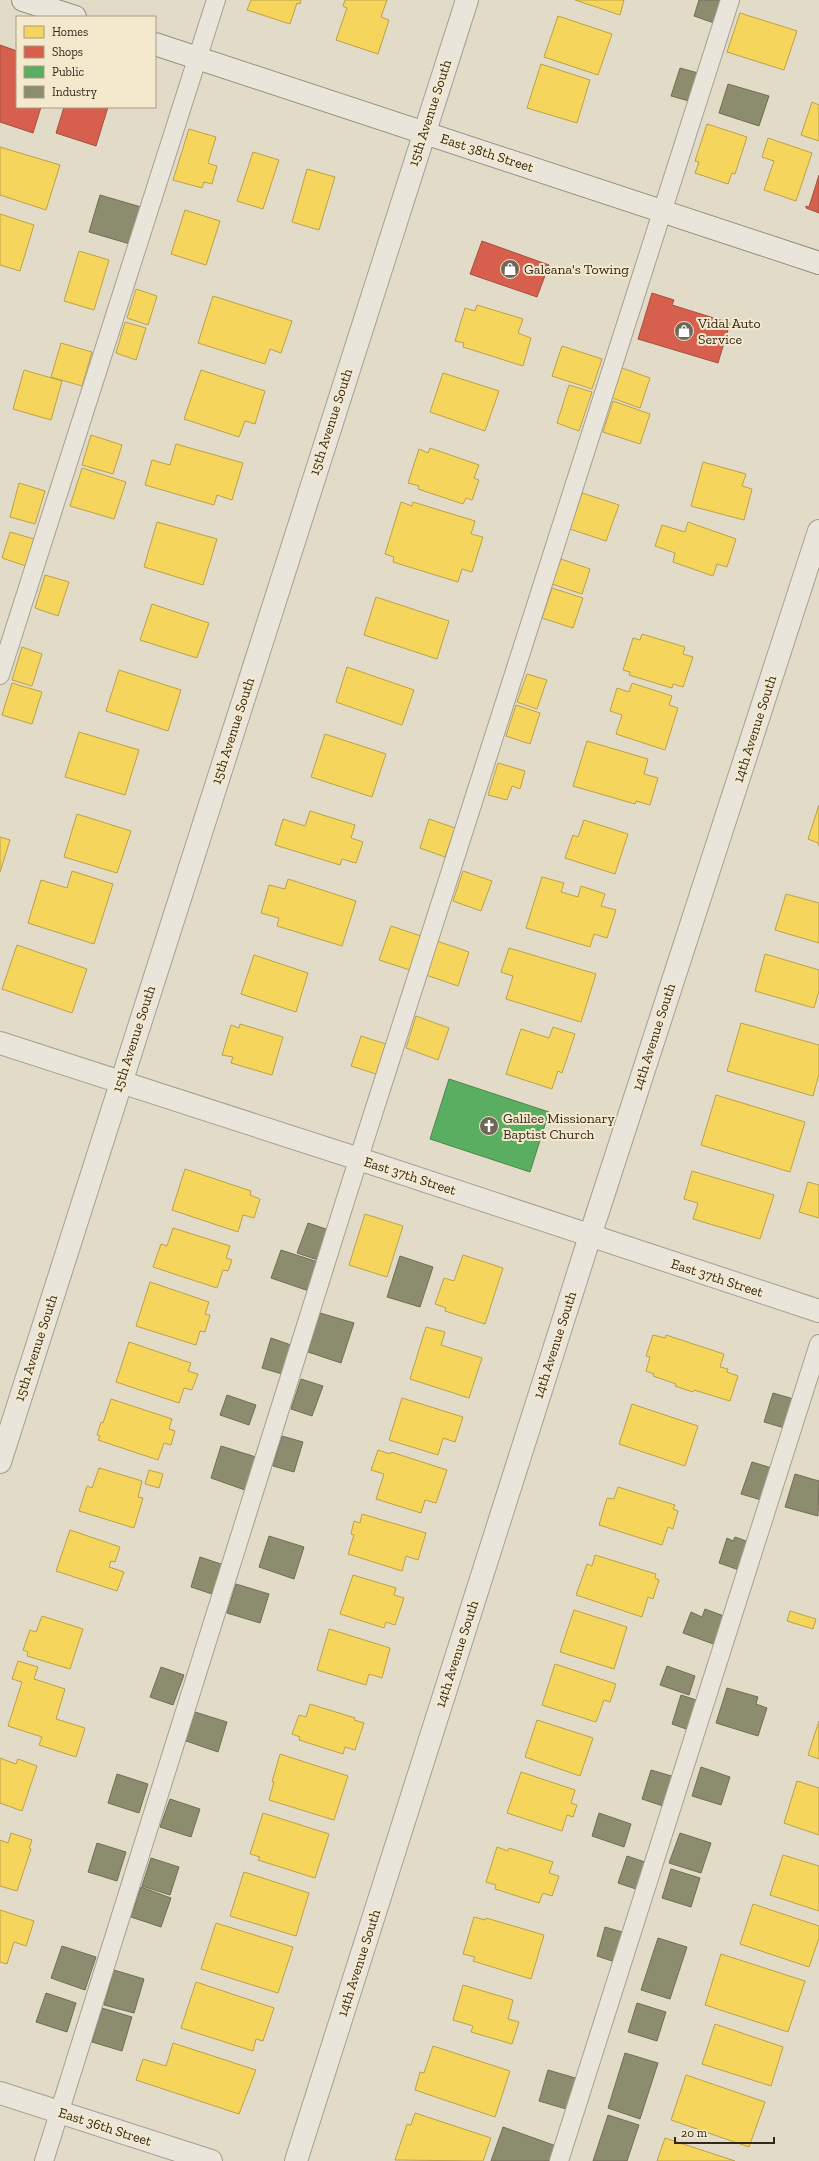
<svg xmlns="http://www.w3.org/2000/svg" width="819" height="2161" font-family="'Zilla Slab',serif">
	<rect width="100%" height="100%" fill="#e2dbc8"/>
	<g fill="#f6d55c" stroke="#bca149">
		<path d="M 251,0 L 301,0 L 300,4 L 297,3 L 290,24 L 247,10 Z"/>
		<path d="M 345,0 L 387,0 L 381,17 L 389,20 L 378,54 L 336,40 L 347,8 L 343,6 Z"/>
		<path d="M 575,0 L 624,0 L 620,15 Z"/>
		<path d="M 740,13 L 797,31 L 784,70 L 727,52 Z"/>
		<path d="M 558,16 L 612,34 L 598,75 L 544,57 Z"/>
		<path d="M 541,64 L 590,80 L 577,123 L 527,108 Z"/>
		<path d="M 812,102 L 819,105 L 819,141 L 801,135 Z"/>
		<path d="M 707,124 L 747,137 L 735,174 L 732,173 L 728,184 L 695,173 L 699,162 L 695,161 Z"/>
		<path d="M 189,129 L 216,137 L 208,163 L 217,166 L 212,184 L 204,182 L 202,188 L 173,180 Z"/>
		<path d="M 768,138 L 812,153 L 796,201 L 764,190 L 774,161 L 762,157 Z"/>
		<path d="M 0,147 L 60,165 L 46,210 L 0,195 Z"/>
		<path d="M 253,152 L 279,160 L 263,209 L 237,201 Z"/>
		<path d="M 307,169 L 335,177 L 319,230 L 292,222 Z"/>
		<path d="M 185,210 L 220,221 L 206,265 L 171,254 Z"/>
		<path d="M 0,214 L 34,225 L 20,271 L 0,265 Z"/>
		<path d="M 79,251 L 109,260 L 94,310 L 64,301 Z"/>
		<path d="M 136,289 L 157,296 L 148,325 L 127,318 Z"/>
		<path d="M 213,296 L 292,321 L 281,353 L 270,349 L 265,364 L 198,343 Z"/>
		<path d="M 477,305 L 523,319 L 518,333 L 531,338 L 523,366 L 463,347 L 464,343 L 455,341 L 465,308 L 475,311 Z"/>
		<path d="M 125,322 L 146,328 L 136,360 L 116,353 Z"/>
		<path d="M 61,343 L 92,352 L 82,386 L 51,377 Z"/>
		<path d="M 562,346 L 602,359 L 592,389 L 552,376 Z"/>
		<path d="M 622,368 L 650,378 L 640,408 L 612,398 Z"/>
		<path d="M 24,370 L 62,381 L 51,420 L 13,409 Z"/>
		<path d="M 201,370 L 265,391 L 255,424 L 245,421 L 239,437 L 184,419 Z"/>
		<path d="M 443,373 L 499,391 L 485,431 L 430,412 Z"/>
		<path d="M 569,385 L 592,392 L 579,431 L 557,423 Z"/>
		<path d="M 613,401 L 650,414 L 640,444 L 603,432 Z"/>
		<path d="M 91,435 L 122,445 L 113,474 L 82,465 Z"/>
		<path d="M 176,444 L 243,463 L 232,500 L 217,495 L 214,505 L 145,485 L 152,460 L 170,465 Z"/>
		<path d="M 430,448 L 479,465 L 474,478 L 479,480 L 472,500 L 466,498 L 463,504 L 418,489 L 419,486 L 408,483 L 419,449 L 428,453 Z"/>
		<path d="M 703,462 L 746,474 L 742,486 L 752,489 L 744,520 L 691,506 Z"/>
		<path d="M 82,468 L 126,482 L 114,519 L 70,506 Z"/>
		<path d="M 19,483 L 45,491 L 35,524 L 10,517 Z"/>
		<path d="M 582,493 L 619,505 L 606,541 L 570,529 Z"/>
		<path d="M 401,502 L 412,506 L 413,502 L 475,521 L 471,534 L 483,537 L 472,572 L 462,569 L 458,582 L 393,562 L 394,557 L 385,554 Z"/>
		<path d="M 157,522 L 217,539 L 203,585 L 144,567 Z"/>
		<path d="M 688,522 L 736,539 L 727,567 L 717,564 L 713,576 L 673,562 L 675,553 L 655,546 L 662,525 L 685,532 Z"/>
		<path d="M 10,532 L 34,539 L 26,566 L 2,558 Z"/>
		<path d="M 561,559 L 590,569 L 582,594 L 552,584 Z"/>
		<path d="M 45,575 L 69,582 L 58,616 L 35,608 Z"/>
		<path d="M 552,588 L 583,598 L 573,628 L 542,618 Z"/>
		<path d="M 376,597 L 449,621 L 437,659 L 364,635 Z"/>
		<path d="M 152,604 L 209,623 L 197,658 L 140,640 Z"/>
		<path d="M 642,634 L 685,647 L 683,654 L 693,657 L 683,687 L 673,684 L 672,688 L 629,675 L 630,672 L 623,670 L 633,638 L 640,640 Z"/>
		<path d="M 22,647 L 42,654 L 32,686 L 12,680 Z"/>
		<path d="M 347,667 L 414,690 L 402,725 L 336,702 Z"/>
		<path d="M 119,670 L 181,690 L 168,731 L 106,711 Z"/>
		<path d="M 527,674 L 547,680 L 537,709 L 517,702 Z"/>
		<path d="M 12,683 L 42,692 L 32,724 L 2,715 Z"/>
		<path d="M 632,683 L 672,696 L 669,705 L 678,708 L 665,750 L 616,734 L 622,715 L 610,711 L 617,688 L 629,692 Z"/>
		<path d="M 516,705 L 540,713 L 530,744 L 506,736 Z"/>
		<path d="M 79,732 L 139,750 L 125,795 L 65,777 Z"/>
		<path d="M 325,734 L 386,754 L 372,797 L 311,777 Z"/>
		<path d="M 587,741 L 648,759 L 644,774 L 658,778 L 650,805 L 636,801 L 635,804 L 573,786 Z"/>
		<path d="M 498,763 L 525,771 L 520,789 L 512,786 L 507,800 L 488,795 Z"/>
		<path d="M 819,805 L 819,846 L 818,843 L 808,839 Z"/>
		<path d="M 310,811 L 355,825 L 351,838 L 363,842 L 356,863 L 342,859 L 340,865 L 275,845 L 283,819 L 305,826 Z"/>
		<path d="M 77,814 L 131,831 L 117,873 L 64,857 Z"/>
		<path d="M 429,819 L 455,828 L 445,857 L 420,848 Z"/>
		<path d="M 584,820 L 628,834 L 615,874 L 565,858 L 573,835 L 578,837 Z"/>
		<path d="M 0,837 L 10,840 L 0,872 Z"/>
		<path d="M 72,871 L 113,884 L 94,944 L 28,923 L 41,880 L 67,888 Z"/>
		<path d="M 463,871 L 492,881 L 481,911 L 453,901 Z"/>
		<path d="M 542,877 L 564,883 L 561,892 L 578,897 L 581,886 L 605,894 L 601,906 L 616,910 L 607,938 L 594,934 L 590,947 L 526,928 Z"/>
		<path d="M 288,879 L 356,901 L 342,946 L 277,926 L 279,918 L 261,913 L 269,885 L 285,889 Z"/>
		<path d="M 786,894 L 819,903 L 819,943 L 775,930 Z"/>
		<path d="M 391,926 L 421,936 L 410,970 L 379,960 Z"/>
		<path d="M 437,941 L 469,952 L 458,986 L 426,975 Z"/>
		<path d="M 17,945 L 87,969 L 72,1013 L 2,989 Z"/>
		<path d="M 509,948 L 596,974 L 581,1022 L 506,999 L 513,976 L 501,972 Z"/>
		<path d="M 765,954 L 819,970 L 819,991 L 814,1008 L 755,991 Z"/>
		<path d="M 254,955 L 308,973 L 296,1012 L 241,994 Z"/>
		<path d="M 416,1016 L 449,1028 L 438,1060 L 406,1048 Z"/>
		<path d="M 741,1023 L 819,1045 L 819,1074 L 813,1096 L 727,1071 Z"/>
		<path d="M 240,1024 L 283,1037 L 272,1075 L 231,1063 L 233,1057 L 222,1055 L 231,1025 L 239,1028 Z"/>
		<path d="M 553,1027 L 575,1034 L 562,1073 L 558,1071 L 552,1089 L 506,1074 L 521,1029 L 549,1038 Z"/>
		<path d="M 361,1036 L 386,1044 L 376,1074 L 351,1066 Z"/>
		<path d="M 716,1095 L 805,1122 L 790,1172 L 701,1145 Z"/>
		<path d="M 185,1169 L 251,1191 L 250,1195 L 260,1199 L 254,1218 L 243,1215 L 238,1232 L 172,1210 Z"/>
		<path d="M 692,1171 L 774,1195 L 760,1239 L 693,1219 L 698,1203 L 684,1199 Z"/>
		<path d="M 808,1182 L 819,1185 L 819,1218 L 799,1212 Z"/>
		<path d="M 365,1214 L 403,1226 L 387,1277 L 349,1265 Z"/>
		<path d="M 173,1228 L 230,1246 L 226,1258 L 232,1260 L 228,1271 L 223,1270 L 217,1288 L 153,1267 L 161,1244 L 167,1246 Z"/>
		<path d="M 463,1255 L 503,1268 L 485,1324 L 445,1311 L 446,1308 L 435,1304 L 444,1278 L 454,1281 Z"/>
		<path d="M 150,1282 L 209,1302 L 205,1314 L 210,1315 L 205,1332 L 200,1331 L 196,1345 L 136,1326 Z"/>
		<path d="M 426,1327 L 445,1332 L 441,1345 L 482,1358 L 469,1398 L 410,1379 Z"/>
		<path d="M 653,1335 L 665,1338 L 666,1335 L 724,1354 L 720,1367 L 728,1369 L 727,1372 L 738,1376 L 730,1401 L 694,1390 L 693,1392 L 675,1386 L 676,1384 L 653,1376 L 654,1374 L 646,1371 L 650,1357 L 646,1356 Z"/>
		<path d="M 129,1342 L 191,1363 L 188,1371 L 198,1374 L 192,1390 L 184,1388 L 179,1403 L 116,1382 Z"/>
		<path d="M 402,1398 L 463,1417 L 455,1442 L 443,1438 L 438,1455 L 389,1440 Z"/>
		<path d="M 111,1399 L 172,1419 L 169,1429 L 175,1431 L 171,1445 L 164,1443 L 158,1460 L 98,1440 L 100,1436 L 97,1435 L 101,1422 L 103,1423 Z"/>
		<path d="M 632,1404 L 698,1426 L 685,1466 L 619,1444 Z"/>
		<path d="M 378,1450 L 390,1454 L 391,1452 L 447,1470 L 436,1503 L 425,1500 L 421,1513 L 376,1499 L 384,1474 L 371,1470 Z"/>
		<path d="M 99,1468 L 142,1481 L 138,1497 L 143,1498 L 134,1528 L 79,1511 L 87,1486 L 92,1488 Z"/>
		<path d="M 149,1470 L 163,1474 L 159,1488 L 145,1484 Z"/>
		<path d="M 618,1487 L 675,1505 L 673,1509 L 678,1511 L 673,1529 L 668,1527 L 662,1545 L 599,1525 L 607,1498 L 614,1499 Z"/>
		<path d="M 362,1514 L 426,1533 L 418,1560 L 406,1556 L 402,1571 L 348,1554 L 354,1535 L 351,1534 L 354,1521 L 360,1523 Z"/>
		<path d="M 70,1530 L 120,1547 L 115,1562 L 111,1561 L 109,1567 L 124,1572 L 117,1591 L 56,1571 Z"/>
		<path d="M 595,1555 L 656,1574 L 655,1578 L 659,1580 L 653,1599 L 648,1597 L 642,1617 L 576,1595 L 587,1564 L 592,1566 Z"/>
		<path d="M 353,1575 L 396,1588 L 394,1595 L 404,1598 L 395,1625 L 386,1622 L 384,1628 L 340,1614 Z"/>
		<path d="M 574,1610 L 627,1627 L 614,1669 L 560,1652 Z"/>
		<path d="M 790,1611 L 816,1619 L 813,1629 L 787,1621 Z"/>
		<path d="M 42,1616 L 83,1629 L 70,1669 L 27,1656 L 28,1652 L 23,1650 L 30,1630 L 36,1632 Z"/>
		<path d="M 329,1629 L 390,1648 L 382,1678 L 369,1674 L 366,1685 L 317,1670 Z"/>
		<path d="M 18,1661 L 38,1667 L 34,1679 L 65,1689 L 56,1719 L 85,1728 L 76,1757 L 39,1745 L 42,1737 L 8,1726 L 22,1682 L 12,1679 Z"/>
		<path d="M 555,1664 L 616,1684 L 610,1702 L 604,1700 L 596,1722 L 542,1705 Z"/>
		<path d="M 310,1704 L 355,1718 L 354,1720 L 364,1723 L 355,1750 L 345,1747 L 343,1754 L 299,1740 L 300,1737 L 292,1734 L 299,1715 L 306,1717 Z"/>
		<path d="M 537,1720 L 593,1738 L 580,1776 L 525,1757 Z"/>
		<path d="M 819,1721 L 819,1759 L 808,1755 Z"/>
		<path d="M 280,1754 L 348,1776 L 334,1820 L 269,1800 L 274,1782 L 272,1782 Z"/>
		<path d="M 0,1758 L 16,1764 L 18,1759 L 37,1766 L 22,1811 L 0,1803 Z"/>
		<path d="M 521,1772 L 575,1790 L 571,1803 L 577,1805 L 573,1817 L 567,1815 L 562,1831 L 507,1813 Z"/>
		<path d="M 797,1781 L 819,1788 L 819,1835 L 784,1823 Z"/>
		<path d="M 263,1813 L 329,1834 L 315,1878 L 258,1860 L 260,1857 L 250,1854 Z"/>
		<path d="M 11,1833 L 32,1840 L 29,1848 L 31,1849 L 17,1891 L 0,1886 L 0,1840 L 8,1843 Z"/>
		<path d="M 497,1847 L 508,1851 L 509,1848 L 553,1862 L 549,1873 L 559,1876 L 552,1896 L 543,1893 L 539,1903 L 495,1889 L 496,1885 L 486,1882 Z"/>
		<path d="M 783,1855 L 819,1866 L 819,1911 L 770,1895 Z"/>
		<path d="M 244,1872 L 309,1893 L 296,1936 L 230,1916 Z"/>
		<path d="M 753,1904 L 819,1926 L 819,1938 L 809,1967 L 740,1944 Z"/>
		<path d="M 0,1910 L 34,1921 L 26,1946 L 14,1942 L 7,1964 L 0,1962 Z"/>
		<path d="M 474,1917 L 485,1920 L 486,1918 L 544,1935 L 531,1979 L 473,1961 L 475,1957 L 463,1954 Z"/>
		<path d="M 216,1923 L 293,1947 L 278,1993 L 201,1969 Z"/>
		<path d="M 721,1954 L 805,1981 L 788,2032 L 705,2005 Z"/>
		<path d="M 196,1982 L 274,2008 L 263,2041 L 256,2039 L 253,2051 L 181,2028 Z"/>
		<path d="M 463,1985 L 513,2000 L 508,2019 L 519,2022 L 512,2044 L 471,2032 L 473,2026 L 453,2020 Z"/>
		<path d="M 715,2024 L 783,2047 L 771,2086 L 702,2064 Z"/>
		<path d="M 173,2043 L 256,2070 L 239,2114 L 136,2080 L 143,2059 L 166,2066 Z"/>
		<path d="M 433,2046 L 510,2071 L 495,2117 L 415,2090 L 420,2072 L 424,2073 Z"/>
		<path d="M 686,2075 L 765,2102 L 749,2147 L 671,2120 Z"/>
		<path d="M 415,2113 L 491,2138 L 483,2161 L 395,2160 L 407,2124 L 411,2125 Z"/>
		<path d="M 665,2138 L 735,2161 L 657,2161 Z"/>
	</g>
	<g fill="#d6604d" stroke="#a54f3e">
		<path d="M 0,45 L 17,51 L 17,107 L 41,107 L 33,133 L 0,122 Z"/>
		<path d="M 64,107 L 108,107 L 96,146 L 56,133 Z"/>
		<path d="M 819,175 L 819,213 L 806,208 L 806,206 L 809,207 Z"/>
		<path d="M 482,241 L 549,265 L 537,297 L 470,274 Z"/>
		<path d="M 652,293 L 674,300 L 672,305 L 730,323 L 718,363 L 638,339 Z"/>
	</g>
	<path fill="#5aae61" stroke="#4e864c" d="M 449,1079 L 549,1112 L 530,1172 L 430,1139 Z"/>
	<g fill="#8c8c6e" stroke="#716e55">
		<path d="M 699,0 L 721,0 L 714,23 L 694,16 Z"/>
		<path d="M 680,68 L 698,73 L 689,101 L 671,96 Z"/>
		<path d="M 728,84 L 769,96 L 759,126 L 719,113 Z"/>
		<path d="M 100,195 L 141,207 L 130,244 L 89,232 Z"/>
		<path d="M 308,1223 L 329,1230 L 318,1260 L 297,1253 Z"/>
		<path d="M 281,1250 L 318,1262 L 309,1291 L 271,1278 Z"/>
		<path d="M 400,1256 L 433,1267 L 420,1307 L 387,1297 Z"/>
		<path d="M 320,1313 L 354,1323 L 341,1363 L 308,1352 Z"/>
		<path d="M 271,1338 L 291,1345 L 282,1374 L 262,1368 Z"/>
		<path d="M 301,1379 L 323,1386 L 312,1416 L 291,1409 Z"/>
		<path d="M 773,1393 L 797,1400 L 788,1429 L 764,1422 Z"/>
		<path d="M 227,1395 L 256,1405 L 249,1425 L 220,1415 Z"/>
		<path d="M 282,1436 L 303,1442 L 294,1472 L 273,1466 Z"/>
		<path d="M 221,1446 L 256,1457 L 245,1490 L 211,1478 Z"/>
		<path d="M 752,1462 L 775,1469 L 765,1501 L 741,1494 Z"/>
		<path d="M 795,1474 L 819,1481 L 818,1516 L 785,1507 Z"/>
		<path d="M 269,1536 L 304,1547 L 294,1579 L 259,1567 Z"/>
		<path d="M 735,1537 L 749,1542 L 742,1571 L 719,1563 L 727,1538 L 733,1541 Z"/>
		<path d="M 200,1557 L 221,1564 L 212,1594 L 191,1587 Z"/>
		<path d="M 236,1584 L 269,1594 L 260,1623 L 227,1613 Z"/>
		<path d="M 705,1609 L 729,1618 L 719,1646 L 683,1633 L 691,1612 L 702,1617 Z"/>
		<path d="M 667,1666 L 695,1676 L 689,1695 L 660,1685 Z"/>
		<path d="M 161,1667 L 184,1675 L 173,1705 L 150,1697 Z"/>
		<path d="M 727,1688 L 758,1697 L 756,1704 L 767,1708 L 758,1736 L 716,1723 Z"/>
		<path d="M 681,1695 L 702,1702 L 692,1731 L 672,1724 Z"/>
		<path d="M 195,1712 L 227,1722 L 218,1752 L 186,1741 Z"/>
		<path d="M 701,1767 L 730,1777 L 721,1805 L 692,1796 Z"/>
		<path d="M 651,1770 L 675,1777 L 666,1807 L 642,1799 Z"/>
		<path d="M 117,1774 L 148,1784 L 139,1813 L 108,1803 Z"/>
		<path d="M 170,1799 L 200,1809 L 191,1837 L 160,1827 Z"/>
		<path d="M 599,1813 L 631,1824 L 624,1847 L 592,1836 Z"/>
		<path d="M 680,1833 L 711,1843 L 701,1873 L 669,1863 Z"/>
		<path d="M 97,1843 L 126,1852 L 117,1881 L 88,1872 Z"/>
		<path d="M 627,1856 L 648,1863 L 639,1890 L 618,1883 Z"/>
		<path d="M 151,1858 L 179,1867 L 170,1895 L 142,1886 Z"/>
		<path d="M 671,1869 L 700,1878 L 691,1907 L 662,1898 Z"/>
		<path d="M 141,1887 L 171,1898 L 161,1927 L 131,1917 Z"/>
		<path d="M 605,1927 L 626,1933 L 618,1963 L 597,1956 Z"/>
		<path d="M 658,1938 L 687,1947 L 670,1999 L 641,1990 Z"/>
		<path d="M 62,1946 L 96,1957 L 85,1990 L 51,1978 Z"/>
		<path d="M 114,1970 L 144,1979 L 134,2013 L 104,2005 Z"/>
		<path d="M 46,1993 L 76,2003 L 67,2032 L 36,2022 Z"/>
		<path d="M 637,2003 L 666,2012 L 657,2041 L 628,2032 Z"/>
		<path d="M 102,2008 L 132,2017 L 122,2051 L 92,2042 Z"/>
		<path d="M 625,2053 L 658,2063 L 640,2119 L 608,2108 Z"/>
		<path d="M 548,2070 L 582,2080 L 573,2111 L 539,2101 Z"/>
		<path d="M 608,2115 L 639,2125 L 627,2161 L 593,2161 Z"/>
		<path d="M 503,2127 L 559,2147 L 555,2161 L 491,2161 Z"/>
	</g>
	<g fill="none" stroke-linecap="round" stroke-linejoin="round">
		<g stroke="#a69f92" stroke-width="20">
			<g id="lane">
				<path d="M 0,675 L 216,0"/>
				<path d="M 44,2161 L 347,1195 L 730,0"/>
				<path d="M 559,2161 L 819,1344"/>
			</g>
		</g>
		<g stroke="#a69f92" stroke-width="24">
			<g id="street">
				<path d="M 0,1043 L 359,1159 L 819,1311"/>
				<path d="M 0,1462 L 467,0"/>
				<path d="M 0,2093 L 211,2161"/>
				<path d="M 296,2161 L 590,1236 L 819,531"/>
			</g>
		</g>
		<g stroke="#968f82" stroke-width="24">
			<g id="secondary">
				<path d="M 23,0 L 75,17"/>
				<path d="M 155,44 L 819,263"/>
			</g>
		</g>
		<use href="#lane" stroke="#eae5da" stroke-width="18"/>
		<use href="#street" stroke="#eae5da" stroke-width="22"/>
		<use href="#secondary" stroke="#eae5da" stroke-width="22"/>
	</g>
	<defs>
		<g id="shop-disc" transform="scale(1)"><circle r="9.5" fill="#706658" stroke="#f4e9cd"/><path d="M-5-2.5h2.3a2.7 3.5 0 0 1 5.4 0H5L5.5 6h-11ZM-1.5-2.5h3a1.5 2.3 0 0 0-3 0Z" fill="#fff"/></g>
		<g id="church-disc" transform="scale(1)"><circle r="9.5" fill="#706658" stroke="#f4e9cd"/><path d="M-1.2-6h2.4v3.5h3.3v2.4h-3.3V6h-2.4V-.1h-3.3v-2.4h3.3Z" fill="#fff"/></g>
	</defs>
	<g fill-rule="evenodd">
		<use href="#shop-disc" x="510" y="269"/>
		<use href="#shop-disc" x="684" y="331"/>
		<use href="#church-disc" x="489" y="1126"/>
	</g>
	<g text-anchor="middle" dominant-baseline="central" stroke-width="4" stroke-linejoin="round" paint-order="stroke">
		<g font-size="14" fill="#33271c" stroke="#f4e9cd">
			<text transform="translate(430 113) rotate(-72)">15th Avenue South</text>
			<text transform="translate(487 153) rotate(18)">East 38th Street</text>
			<text transform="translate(331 422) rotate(-72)">15th Avenue South</text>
			<text transform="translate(755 729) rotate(-72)">14th Avenue South</text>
			<text transform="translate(233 731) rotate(-72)">15th Avenue South</text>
			<text transform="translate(654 1037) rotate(-72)">14th Avenue South</text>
			<text transform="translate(134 1039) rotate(-72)">15th Avenue South</text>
			<text transform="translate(410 1176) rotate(18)">East 37th Street</text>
			<text transform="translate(717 1278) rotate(18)">East 37th Street</text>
			<text transform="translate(555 1345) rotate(-72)">14th Avenue South</text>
			<text transform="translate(36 1348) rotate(-72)">15th Avenue South</text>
			<text transform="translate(457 1654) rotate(-72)">14th Avenue South</text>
			<text transform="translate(359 1963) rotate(-72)">14th Avenue South</text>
			<text transform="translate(105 2127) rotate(18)">East 36th Street</text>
		</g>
		<g font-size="14" fill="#33271c" stroke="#f4e9cd" text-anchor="start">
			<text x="524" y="269">Galeana's Towing</text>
			<text x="698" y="323">Vidal Auto<tspan x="698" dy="16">Service</tspan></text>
			<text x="503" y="1118">Galilee Missionary<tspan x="503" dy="16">Baptist Church</tspan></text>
		</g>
	</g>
	<rect x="16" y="16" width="140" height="92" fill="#f4e9cd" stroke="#a79b86"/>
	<rect x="24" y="26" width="20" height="12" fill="#f6d55c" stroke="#a79b86"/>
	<text x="52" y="36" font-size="12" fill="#33271c">Homes</text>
	<rect x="24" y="46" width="20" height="12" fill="#d6604d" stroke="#a79b86"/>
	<text x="52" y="56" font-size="12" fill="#33271c">Shops</text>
	<rect x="24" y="66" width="20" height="12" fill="#5aae61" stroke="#a79b86"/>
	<text x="52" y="76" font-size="12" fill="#33271c">Public</text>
	<rect x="24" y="86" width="20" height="12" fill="#8c8c6e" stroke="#a79b86"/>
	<text x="52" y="96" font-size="12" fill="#33271c">Industry</text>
	<path d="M675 2137v6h99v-6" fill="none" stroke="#33271c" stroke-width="2"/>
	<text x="681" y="2137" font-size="12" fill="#33271c" stroke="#f4e9cd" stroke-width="3" paint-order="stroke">20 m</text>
</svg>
